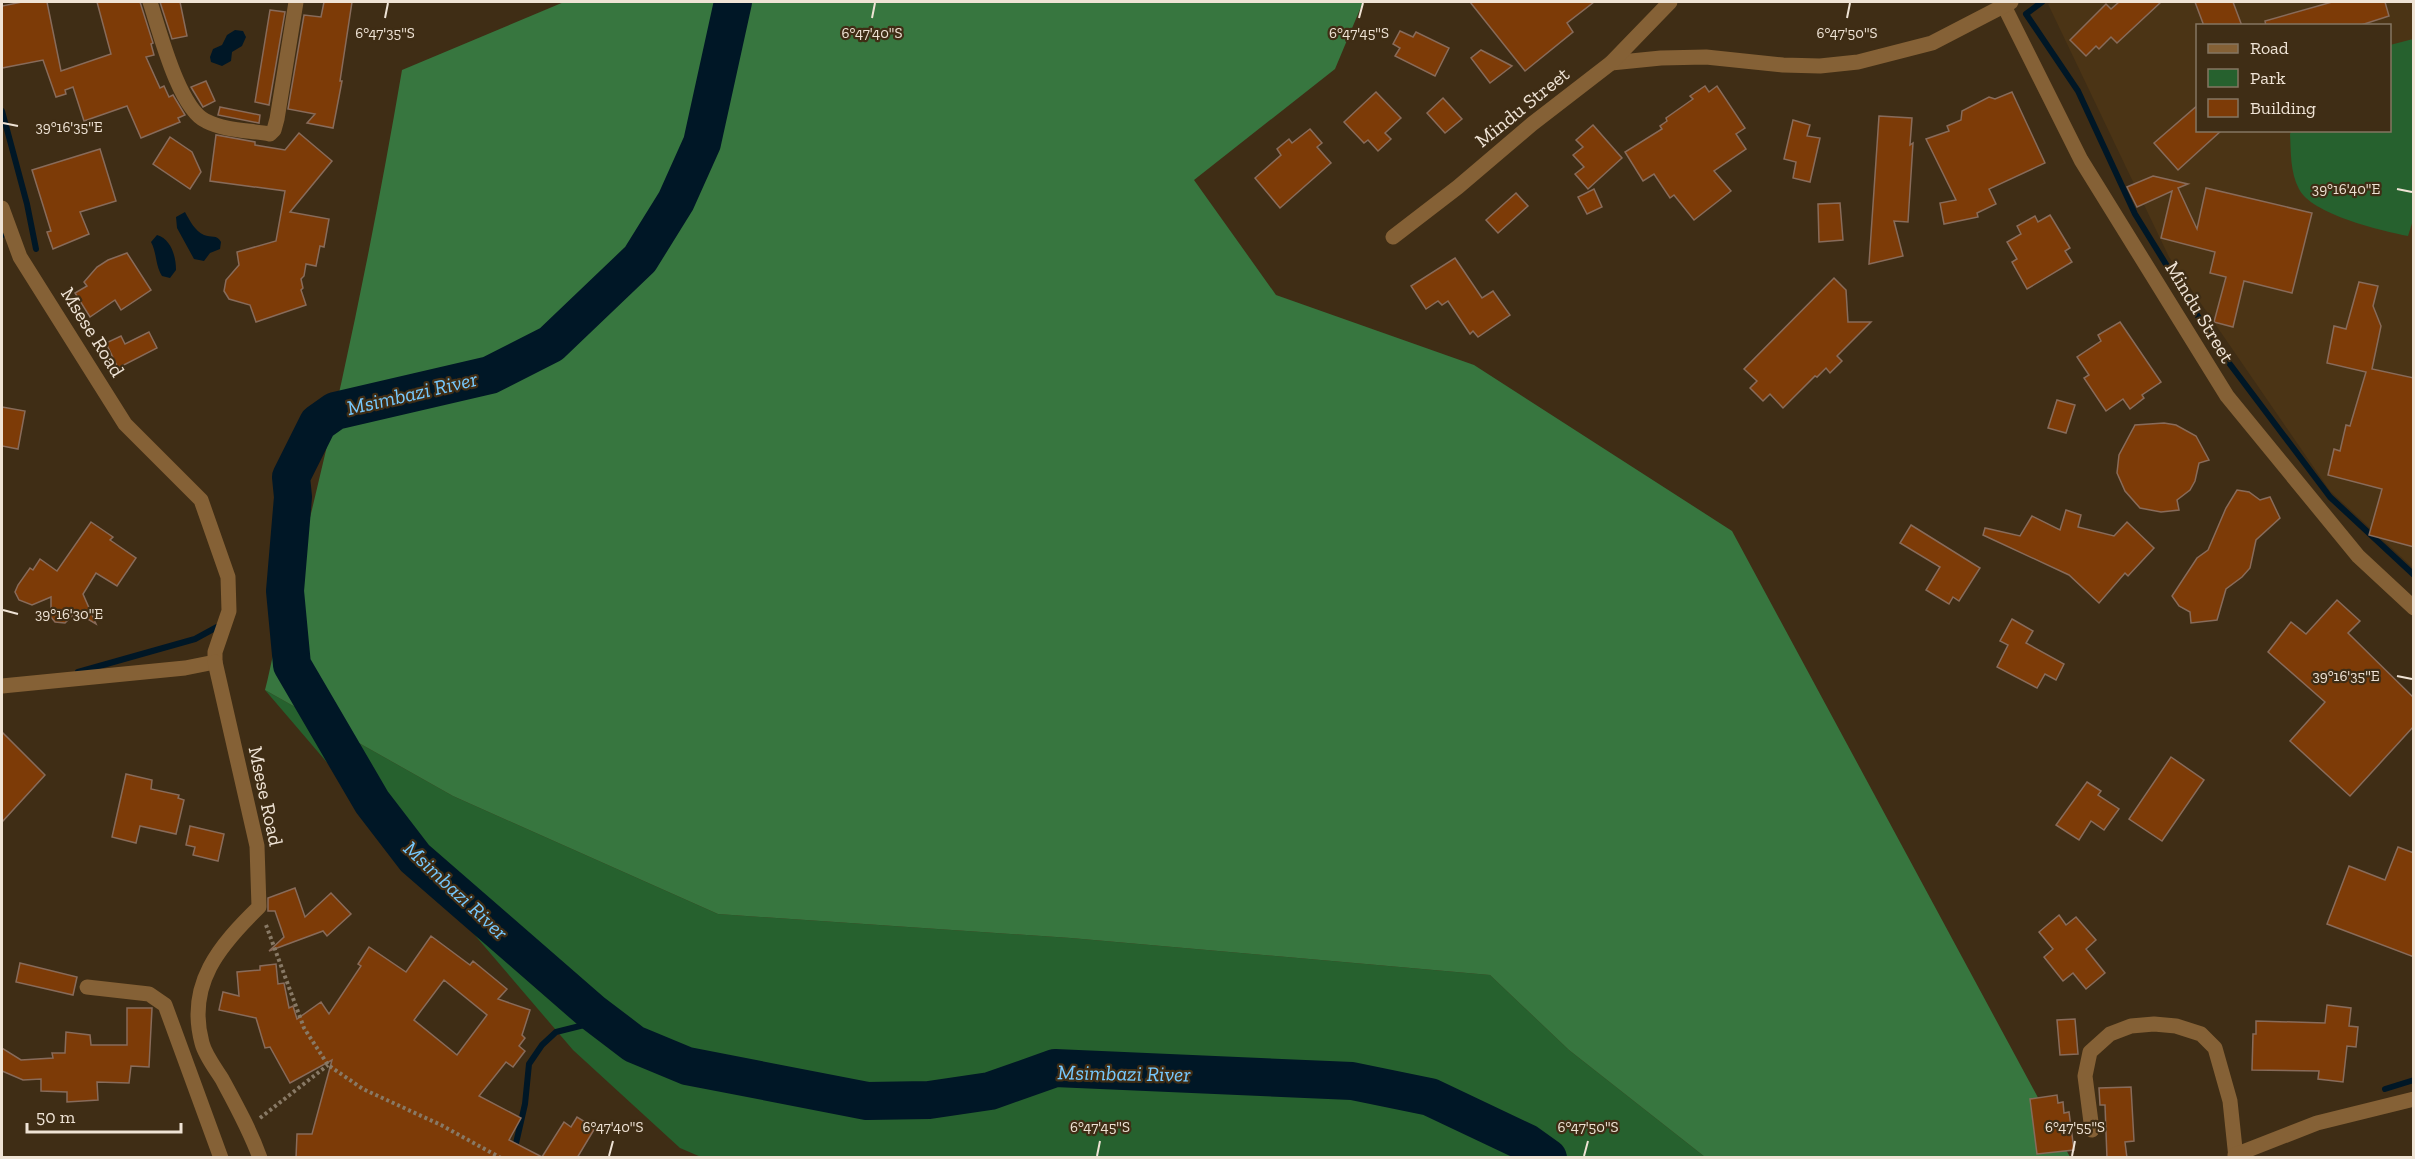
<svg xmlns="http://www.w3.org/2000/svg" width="2415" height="1159" font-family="'Zilla Slab',serif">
	<rect width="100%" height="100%" fill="#3f2d15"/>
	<path fill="#4b3415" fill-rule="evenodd" d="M 2052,2 L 2413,2 L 2413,568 L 2330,491 L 2169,257 L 2048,4 ZM 2198,26 L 2390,26 L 2390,130 L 2198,130 Z"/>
	<g fill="#26612e">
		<path d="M 2413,39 L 2414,217 L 2408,236 C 2382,231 2311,214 2299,189 C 2290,172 2291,152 2290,134 L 2292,130 L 2390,130 L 2390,45 Z"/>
		<path d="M 265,690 L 453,796 L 718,914 L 1071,938 L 1490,975 L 1569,1050 L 1705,1157 L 701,1157 L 680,1148 L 573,1050 Z"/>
	</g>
	<path fill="#37763f" d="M 564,2 L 1363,2 L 1335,69 L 1194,180 L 1276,295 L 1474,365 L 1732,531 L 2070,1157 L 1705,1157 L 1569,1050 L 1490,975 L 1071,938 L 718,914 L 453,796 L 265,690 C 272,664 275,637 286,612 C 333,434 371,252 402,70 Z"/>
	<g fill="#001726">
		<path d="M 235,30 L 243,31 L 246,37 L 242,46 L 232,52 L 231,61 L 222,66 L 211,62 L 210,57 L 213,49 L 222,45 L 227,35 Z"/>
		<path d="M 185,212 C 190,221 195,231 204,235 C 211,238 217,234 221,242 L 220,249 L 210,253 L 204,261 L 194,259 L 177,228 L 176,217 Z"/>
		<path d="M 157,235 C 171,239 176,256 176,270 L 170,278 L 162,276 C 155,265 157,253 151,242 Z"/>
	</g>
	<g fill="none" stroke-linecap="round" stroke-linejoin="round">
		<g stroke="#001726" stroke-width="6">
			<path d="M 2042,2 L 2026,14 L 2078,91 L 2135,214 L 2217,347 L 2330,497 L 2414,575"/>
			<path d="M 2,111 L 27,204 L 36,249"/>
			<path d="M 2,226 L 2,235"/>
			<path d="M 78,672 L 195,639 L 217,627"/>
			<path d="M 2385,1089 L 2414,1080"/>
			<path d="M 514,1152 L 525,1104 L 529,1064 L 542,1045 L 556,1032 L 592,1023 L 592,1012"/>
		</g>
		<path stroke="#001726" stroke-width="38" d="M 733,2 L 702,143 L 676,201 L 640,259 L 551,344 L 490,375 L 335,411 L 318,423 L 291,477 L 293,497 L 285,591 L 292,665 L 372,802 L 415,858 L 592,1012 L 634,1044 L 687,1066 L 867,1101 L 929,1100 L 990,1091 L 1055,1068 L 1352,1081 L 1430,1097 L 1527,1143 L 1548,1158"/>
	</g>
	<g fill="#7d3b07" stroke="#886b5a" stroke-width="1.5" fill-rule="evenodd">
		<path d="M 22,2 L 47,2 L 61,71 L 111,54 L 97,2 L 140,2 L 153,43 L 151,44 L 154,55 L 146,57 L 160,88 L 164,86 L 169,97 L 173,95 L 185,115 L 178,118 L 180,122 L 141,138 L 127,106 L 84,121 L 73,87 L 65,90 L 66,94 L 56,97 L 43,60 L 2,68 L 2,6 Z"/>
		<path d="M 160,2 L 180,2 L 187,36 L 172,39 Z"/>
		<path d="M 324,2 L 352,2 L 340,81 L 342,81 L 333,128 L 307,123 L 315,114 L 288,109 L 304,15 L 321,17 Z"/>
		<path d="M 1470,2 L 1594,2 L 1567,23 L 1573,32 L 1525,71 Z"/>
		<path d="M 2119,2 L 2161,2 L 2117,43 L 2111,37 L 2099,49 L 2096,46 L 2086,56 L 2070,40 L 2106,4 L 2111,9 Z"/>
		<path d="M 2195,2 L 2233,2 L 2242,26 L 2204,26 Z"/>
		<path d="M 2332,2 L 2385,2 L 2389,16 L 2358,26 L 2266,26 L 2265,21 Z"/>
		<path d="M 270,10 L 285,12 L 269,105 L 255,102 Z"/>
		<path d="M 1400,31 L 1413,37 L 1416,32 L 1449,48 L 1435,76 L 1395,56 L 1400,48 L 1393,44 Z"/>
		<path d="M 1481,50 L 1512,66 L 1490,83 L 1471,58 Z"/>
		<path d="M 206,81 L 215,101 L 203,107 L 191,87 Z"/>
		<path d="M 1705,86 L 1709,92 L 1717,86 L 1745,128 L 1736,134 L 1746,149 L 1714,171 L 1731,191 L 1694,220 L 1674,195 L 1670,198 L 1654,174 L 1643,181 L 1625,152 L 1662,129 L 1660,126 L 1667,121 L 1666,118 L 1693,99 L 1690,96 Z"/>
		<path d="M 1376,92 L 1401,118 L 1385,133 L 1391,139 L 1378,151 L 1368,140 L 1364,143 L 1344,122 Z"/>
		<path d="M 2012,92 L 2045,163 L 1989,189 L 1996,204 L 1977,213 L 1978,217 L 1944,224 L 1940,203 L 1956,200 L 1926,139 L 1949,131 L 1947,126 L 1961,120 L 1962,111 L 1989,97 L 1995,99 Z"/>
		<path d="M 1443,98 L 1462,119 L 1445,133 L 1427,113 Z"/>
		<path d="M 2198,105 L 2198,130 L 2222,130 L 2178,170 L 2154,143 Z"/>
		<path d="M 220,107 L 260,115 L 259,123 L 218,115 Z"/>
		<path d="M 1879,116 L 1912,118 L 1910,145 L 1913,143 L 1908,222 L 1894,221 L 1903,256 L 1869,264 Z"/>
		<path d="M 1793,120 L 1810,125 L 1807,136 L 1820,138 L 1810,182 L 1793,178 L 1796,162 L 1784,159 Z"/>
		<path d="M 1593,125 L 1622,158 L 1588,189 L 1575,174 L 1584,167 L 1573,155 L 1583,147 L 1576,140 Z"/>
		<path d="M 1310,129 L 1322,143 L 1317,147 L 1331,163 L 1280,208 L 1255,178 L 1281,155 L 1277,149 L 1289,139 L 1292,143 Z"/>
		<path d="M 299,133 L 332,161 L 290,212 L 329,219 L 324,247 L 320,246 L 316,266 L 306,264 L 304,276 L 301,279 L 303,288 L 301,290 L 306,305 L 256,322 L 250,305 L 229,299 L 224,291 L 226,280 L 239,265 L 237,252 L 276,241 L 285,191 L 210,181 L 216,135 L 255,142 L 255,145 L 285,150 Z"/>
		<path d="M 170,137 L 192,152 L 201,172 L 190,189 L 153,164 Z"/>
		<path d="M 100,149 L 116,201 L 80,212 L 89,234 L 53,249 L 47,232 L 51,231 L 32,170 Z"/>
		<path d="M 2153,176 L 2188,184 L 2178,188 L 2197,229 L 2206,188 L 2312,213 L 2292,293 L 2244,281 L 2233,327 L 2214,322 L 2226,277 L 2210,273 L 2215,252 L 2161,238 L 2172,191 L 2137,207 L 2127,187 Z"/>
		<path d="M 1594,189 L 1602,207 L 1587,214 L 1578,197 Z"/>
		<path d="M 1516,193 L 1528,206 L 1498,233 L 1486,220 Z"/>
		<path d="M 1840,203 L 1843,240 L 1819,242 L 1818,204 Z"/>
		<path d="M 2050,215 L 2070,248 L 2065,251 L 2072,262 L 2027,289 L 2012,262 L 2017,259 L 2007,242 L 2021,234 L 2017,226 L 2035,216 L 2038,222 Z"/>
		<path d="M 127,253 L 151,290 L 121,310 L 115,300 L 90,317 L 75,293 L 87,286 L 84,282 L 97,267 L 108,260 Z"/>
		<path d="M 1455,258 L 1482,298 L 1493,291 L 1510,315 L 1478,337 L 1473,331 L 1470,334 L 1448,301 L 1442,305 L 1438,301 L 1426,309 L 1411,286 Z"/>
		<path d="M 1834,278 L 1846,290 L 1848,322 L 1871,322 L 1837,356 L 1842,361 L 1830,373 L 1826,368 L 1817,377 L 1815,376 L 1783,408 L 1770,394 L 1763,401 L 1750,388 L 1757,381 L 1744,369 Z"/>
		<path d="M 2359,282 L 2378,286 L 2373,306 L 2381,326 L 2372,369 L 2414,378 L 2414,547 L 2369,535 L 2382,489 L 2328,475 L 2334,449 L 2340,451 L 2346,425 L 2350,426 L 2366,372 L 2327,363 L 2334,326 L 2346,329 Z"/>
		<path d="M 2120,322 L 2161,382 L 2142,395 L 2144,398 L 2130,409 L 2123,399 L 2106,411 L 2084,378 L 2089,375 L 2077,357 L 2101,341 L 2098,335 Z"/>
		<path d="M 149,332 L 157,348 L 118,368 L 106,343 L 121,336 L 125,344 Z"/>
		<path d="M 2057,400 L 2075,405 L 2066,433 L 2048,428 Z"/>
		<path d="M 2,407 L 25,411 L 18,449 L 2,446 Z"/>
		<path d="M 2164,423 L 2176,425 L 2196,436 L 2209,460 L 2199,463 L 2195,481 L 2190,490 L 2177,500 L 2179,510 L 2161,512 L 2140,508 L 2125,491 L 2117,473 L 2119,455 L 2135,425 Z"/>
		<path d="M 2237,490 L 2249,492 L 2260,500 L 2270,497 L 2280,518 L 2256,540 L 2250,568 L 2242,577 L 2226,589 L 2217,620 L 2191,623 L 2190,612 L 2179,606 L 2172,596 L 2197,558 L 2208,550 L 2226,508 Z"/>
		<path d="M 2066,510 L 2081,515 L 2078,527 L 2114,536 L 2127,522 L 2154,548 L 2128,576 L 2125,573 L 2099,603 L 2069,575 L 1983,535 L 1985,528 L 2020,536 L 2032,516 L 2060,530 Z"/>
		<path d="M 91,522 L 113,537 L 110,540 L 136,558 L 117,586 L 96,573 L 83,594 L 96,624 L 76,612 L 65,623 L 55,622 L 51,617 L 51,597 L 32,605 L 19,600 L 15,592 L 18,585 L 30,568 L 33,570 L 40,559 L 57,571 Z"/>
		<path d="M 1911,525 L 1980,568 L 1959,601 L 1953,597 L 1949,604 L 1926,590 L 1940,567 L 1900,543 Z"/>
		<path d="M 2337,600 L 2360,621 L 2348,633 L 2414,698 L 2414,726 L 2350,796 L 2290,741 L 2325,702 L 2268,652 L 2291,622 L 2306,634 Z"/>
		<path d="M 2012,619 L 2033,631 L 2026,643 L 2064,664 L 2056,680 L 2045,674 L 2037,688 L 1997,667 L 2008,645 L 2000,641 Z"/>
		<path d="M 2,732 L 45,775 L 2,822 Z"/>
		<path d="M 2171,757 L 2204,780 L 2162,841 L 2129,819 Z"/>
		<path d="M 126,774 L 152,780 L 151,789 L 179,795 L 178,798 L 184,800 L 176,834 L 140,826 L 136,843 L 112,837 Z"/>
		<path d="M 2087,782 L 2101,791 L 2098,795 L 2119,809 L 2104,830 L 2091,821 L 2079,840 L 2056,825 Z"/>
		<path d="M 190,826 L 224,834 L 218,861 L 193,855 L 195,847 L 186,845 Z"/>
		<path d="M 2398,847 L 2414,853 L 2414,957 L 2327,924 L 2349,866 L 2385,880 Z"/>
		<path d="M 295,888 L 305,917 L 331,893 L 351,914 L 327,936 L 323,931 L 269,951 L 284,937 L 275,911 L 268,911 L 268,898 Z"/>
		<path d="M 2059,915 L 2066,925 L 2076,917 L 2096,940 L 2086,949 L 2105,973 L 2086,989 L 2073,973 L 2063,981 L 2044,957 L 2053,949 L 2039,932 Z"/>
		<path d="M 431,936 L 470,965 L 473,961 L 507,989 L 498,999 L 530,1010 L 522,1035 L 525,1038 L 519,1046 L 525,1051 L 513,1067 L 506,1062 L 479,1096 L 521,1118 L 509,1140 L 542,1157 L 564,1122 L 571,1127 L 577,1117 L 595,1128 L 577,1158 L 296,1158 L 297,1134 L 312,1134 L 332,1060 L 290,1083 L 270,1047 L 265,1048 L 256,1018 L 219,1010 L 223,992 L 239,996 L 237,972 L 260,970 L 260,966 L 276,964 L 278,984 L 284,983 L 289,1008 L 293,1006 L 297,1019 L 321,1002 L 329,1014 L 361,966 L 358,964 L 369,947 L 406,972 ZM 444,980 L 487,1015 L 457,1055 L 414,1020 Z"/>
		<path d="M 20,963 L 77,977 L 73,995 L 16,982 Z"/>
		<path d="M 2327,1005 L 2351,1008 L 2349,1026 L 2358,1027 L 2356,1047 L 2347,1046 L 2343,1082 L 2318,1079 L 2319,1071 L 2252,1070 L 2253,1034 L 2256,1034 L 2256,1021 L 2325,1023 Z"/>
		<path d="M 127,1008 L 152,1008 L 149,1067 L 131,1066 L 129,1083 L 97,1082 L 98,1100 L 67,1102 L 67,1092 L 41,1091 L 41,1079 L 23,1080 L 2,1071 L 2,1048 L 21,1060 L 53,1058 L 52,1053 L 65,1053 L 66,1032 L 90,1035 L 91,1045 L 127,1045 Z"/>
		<path d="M 2075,1019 L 2078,1054 L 2060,1055 L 2057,1020 Z"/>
		<path d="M 2131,1087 L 2134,1141 L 2125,1142 L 2127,1158 L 2107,1158 L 2105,1105 L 2100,1105 L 2099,1088 Z"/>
		<path d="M 2057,1095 L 2058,1103 L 2063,1102 L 2064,1113 L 2069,1112 L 2074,1150 L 2037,1154 L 2030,1099 Z"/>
	</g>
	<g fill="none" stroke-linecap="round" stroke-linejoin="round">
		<g stroke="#887965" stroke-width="4" stroke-dasharray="3 3" stroke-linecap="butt">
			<path d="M 266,925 L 304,1028 L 328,1065 L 363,1089 L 441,1125 L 501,1158"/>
			<path d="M 260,1118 L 328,1065"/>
		</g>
		<g stroke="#856136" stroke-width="15">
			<path d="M 150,2 C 159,29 179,109 206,121 C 226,131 248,130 270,134 L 274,130 L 277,119 L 296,2"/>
			<path d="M 2002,2 L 2081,160 L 2227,396 L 2358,556 L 2414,608"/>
			<path d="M 1611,63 L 1661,58 L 1706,57 L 1783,65 L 1820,66 L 1858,62 L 1932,43 L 2011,2"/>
			<path d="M 2,208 L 20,257 L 125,424 L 201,500 L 228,577 L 229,611 L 215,652 L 215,662 L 185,668 L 2,686"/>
			<path d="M 1393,237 L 1458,187 L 1532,124 L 1611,63 L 1670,2"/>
			<path d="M 215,662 L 257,846 L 259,907 C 220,945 186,984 202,1043 C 205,1055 215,1068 222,1079 C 236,1105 250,1130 260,1158"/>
			<path d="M 87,987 L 149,994 L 165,1005 L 221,1158"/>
			<path d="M 2092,1130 L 2085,1076 L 2090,1052 L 2110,1034 L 2131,1026 L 2154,1024 L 2176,1026 L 2201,1034 L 2215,1048 L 2230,1101 L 2236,1158"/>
			<path d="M 2235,1155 L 2317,1123 L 2414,1099"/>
		</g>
	</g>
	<path fill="none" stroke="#efe3d5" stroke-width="2" d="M 385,18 L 388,3M 872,18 L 875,3M 1359,18 L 1363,3M 1847,18 L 1850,3M 3,123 L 18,126M 2397,189 L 2412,192M 3,610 L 18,614M 2397,676 L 2412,679M 609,1156 L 613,1141M 1097,1156 L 1100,1141M 1584,1156 L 1588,1141M 2072,1156 L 2075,1141"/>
	<g text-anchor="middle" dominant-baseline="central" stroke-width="4.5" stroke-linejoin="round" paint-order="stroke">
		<g font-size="20" fill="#efe3d5" stroke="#3f2d15">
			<text transform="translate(1522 107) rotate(-39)">Mindu Street</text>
			<text transform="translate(2200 312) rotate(59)">Mindu Street</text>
			<text transform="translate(93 332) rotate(58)">Msese Road</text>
			<text transform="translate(266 796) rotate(78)">Msese Road</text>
		</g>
		<g font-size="21" font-style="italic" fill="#77c9fe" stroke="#3f2d15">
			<text transform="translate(412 393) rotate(-13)">Msimbazi River</text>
			<text transform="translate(456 890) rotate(43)">Msimbazi River</text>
			<text transform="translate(1124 1073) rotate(1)">Msimbazi River</text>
		</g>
	</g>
	<g font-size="15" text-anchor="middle" fill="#efe3d5" stroke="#3f2d15" stroke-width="4.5" stroke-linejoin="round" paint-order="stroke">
		<text x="385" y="38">6°47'35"S</text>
		<text x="1359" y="38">6°47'45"S</text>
		<text x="872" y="38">6°47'40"S</text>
		<text x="1847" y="38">6°47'50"S</text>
		<text x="69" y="132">39°16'35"E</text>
		<text x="2346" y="194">39°16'40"E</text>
		<text x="69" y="619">39°16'30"E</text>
		<text x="2346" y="681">39°16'35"E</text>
		<text x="613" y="1132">6°47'40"S</text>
		<text x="1100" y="1132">6°47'45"S</text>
		<text x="1588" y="1132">6°47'50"S</text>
		<text x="2075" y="1132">6°47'55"S</text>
	</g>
	<rect width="2415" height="1159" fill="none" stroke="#efe3d5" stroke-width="6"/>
	<rect x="2196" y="24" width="195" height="108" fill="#3f2d15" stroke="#857662" stroke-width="1.5"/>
	<rect x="2208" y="44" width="30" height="9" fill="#856136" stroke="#857662" stroke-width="1.5"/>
	<text x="2250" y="54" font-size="18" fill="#efe3d5">Road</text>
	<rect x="2208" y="69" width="30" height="18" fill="#26612e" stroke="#857662" stroke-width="1.5"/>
	<text x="2250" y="84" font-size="18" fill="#efe3d5">Park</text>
	<rect x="2208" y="99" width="30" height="18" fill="#7d3b07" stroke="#857662" stroke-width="1.5"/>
	<text x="2250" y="114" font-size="18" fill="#efe3d5">Building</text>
	<path d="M27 1123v9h154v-9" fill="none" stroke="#efe3d5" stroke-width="3"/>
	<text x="36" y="1123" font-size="18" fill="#efe3d5" stroke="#3f2d15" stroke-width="4.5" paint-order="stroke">50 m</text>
</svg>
